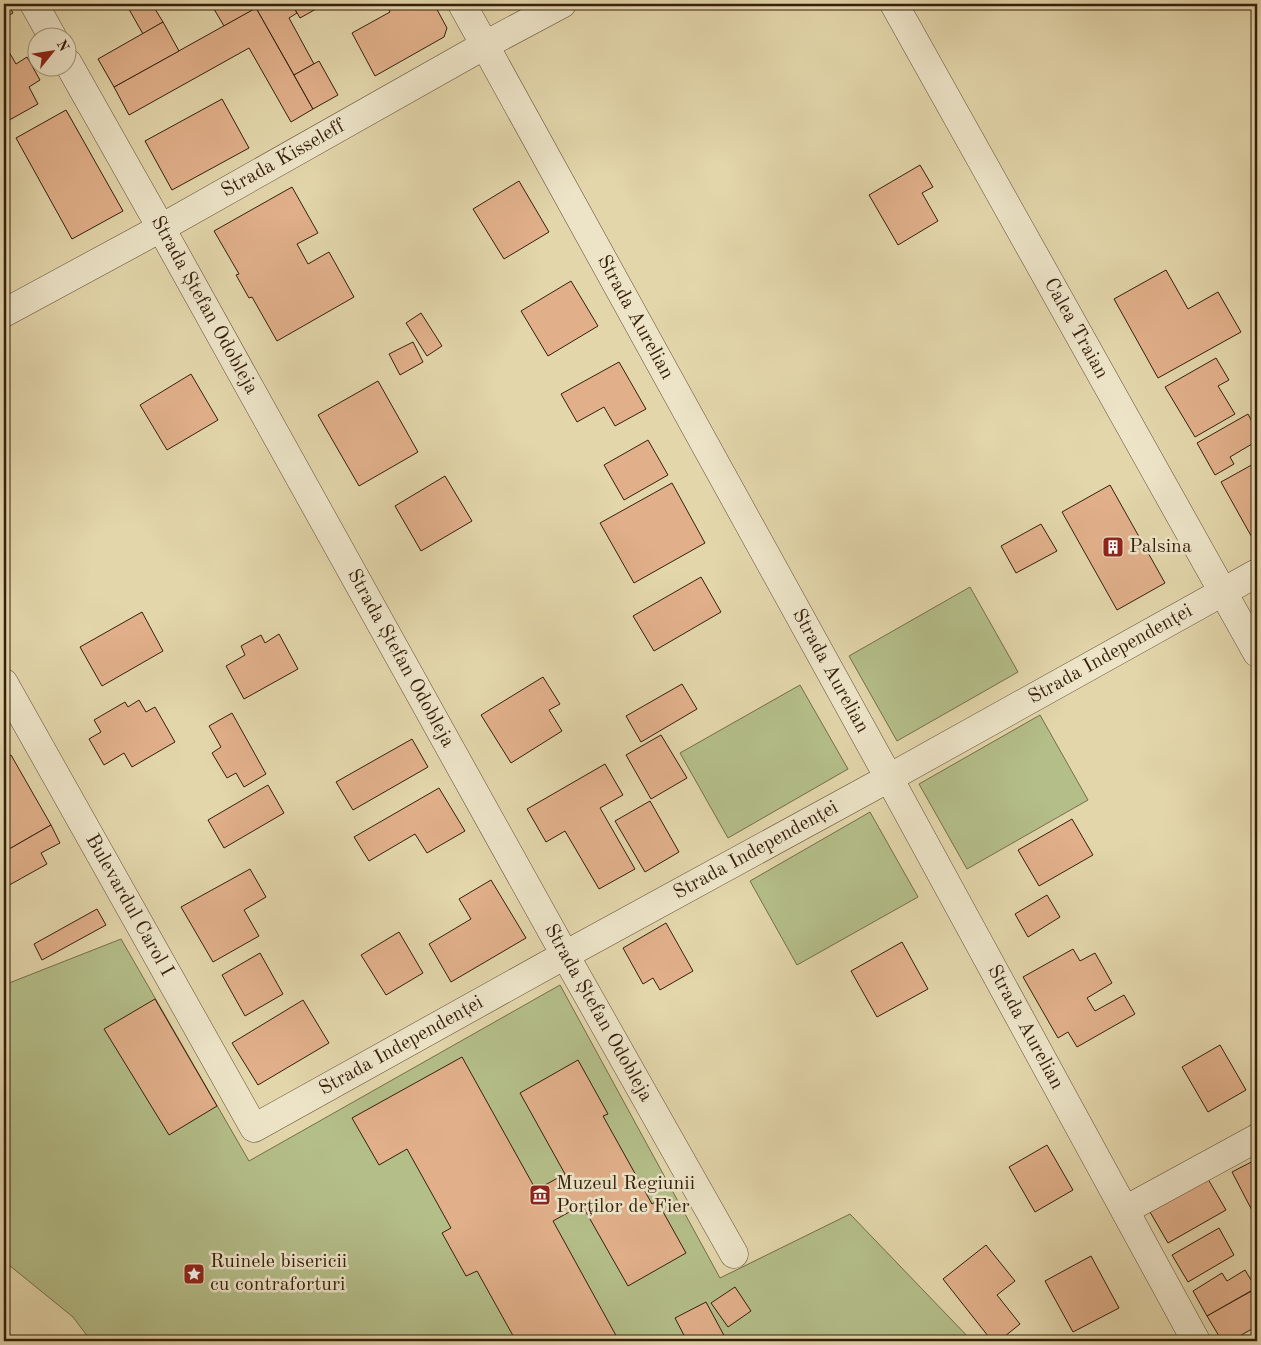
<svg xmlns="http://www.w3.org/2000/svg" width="1261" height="1345" font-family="'Old Standard TT',serif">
	<rect width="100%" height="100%" fill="#e3d6ab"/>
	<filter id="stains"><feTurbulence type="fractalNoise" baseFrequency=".004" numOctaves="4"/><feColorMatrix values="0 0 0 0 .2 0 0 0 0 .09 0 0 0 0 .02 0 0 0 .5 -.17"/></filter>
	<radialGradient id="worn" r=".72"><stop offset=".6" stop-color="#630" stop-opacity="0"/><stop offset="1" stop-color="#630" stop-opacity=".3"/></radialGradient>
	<g fill="#b4be89" stroke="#746e4a">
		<path d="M 970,587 L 1018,672 L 897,741 L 849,656 Z"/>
		<path d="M 800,685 L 848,769 L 728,838 L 680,753 Z"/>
		<path d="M 1040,715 L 1088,800 L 967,869 L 919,784 Z"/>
		<path d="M 870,812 L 918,897 L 797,965 L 750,881 Z"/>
		<path d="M 121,939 L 249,1161 L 560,985 L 720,1278 L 850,1214 L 972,1341 L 91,1341 L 73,1317 L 4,1261 L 4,985 Z"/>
	</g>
	<g fill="#e1b08b" stroke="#351f0b">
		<path d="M 4,4 L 8,4 L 13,13 L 4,18 Z"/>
		<path d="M 126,4 L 152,4 L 163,22 L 143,34 Z"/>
		<path d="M 211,4 L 264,4 L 224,26 Z"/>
		<path d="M 264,4 L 292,4 L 297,13 L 289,18 L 314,64 L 294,75 L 256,8 Z"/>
		<path d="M 292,4 L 325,4 L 300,18 Z"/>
		<path d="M 386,4 L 434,4 L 447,28 L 444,37 L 375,76 L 352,33 L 390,12 Z"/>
		<path d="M 256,8 L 313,109 L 291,122 L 249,48 L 129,115 L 114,87 Z"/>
		<path d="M 163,22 L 179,51 L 114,87 L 98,59 Z"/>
		<path d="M 5,45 L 16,64 L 27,57 L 40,80 L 29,87 L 38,104 L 4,123 L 4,46 Z"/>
		<path d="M 319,61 L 338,95 L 313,109 L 294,75 Z"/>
		<path d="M 222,99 L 249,148 L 172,190 L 145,141 Z"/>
		<path d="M 66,110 L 123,211 L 72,239 L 16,138 Z"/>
		<path d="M 920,165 L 933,187 L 922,193 L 938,221 L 898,245 L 869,195 Z"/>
		<path d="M 519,181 L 549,232 L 504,259 L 473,209 Z"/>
		<path d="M 292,187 L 318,233 L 297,244 L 308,264 L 329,252 L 354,297 L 277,341 L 252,297 L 249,298 L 236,275 L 239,274 L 214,231 Z"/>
		<path d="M 1166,270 L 1188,309 L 1218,292 L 1241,332 L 1158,378 L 1114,299 Z"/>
		<path d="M 571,281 L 598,326 L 548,356 L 521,311 Z"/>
		<path d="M 421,313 L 442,346 L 427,356 L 406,323 Z"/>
		<path d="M 413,342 L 423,362 L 400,375 L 389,354 Z"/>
		<path d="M 1216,358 L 1229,380 L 1218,386 L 1235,414 L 1195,437 L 1165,387 Z"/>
		<path d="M 619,362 L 646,409 L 615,426 L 604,407 L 577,422 L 561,394 Z"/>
		<path d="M 191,374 L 218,420 L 167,450 L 140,405 Z"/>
		<path d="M 378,381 L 418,452 L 359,486 L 318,415 Z"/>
		<path d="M 1248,414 L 1257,431 L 1257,441 L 1230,457 L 1234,464 L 1215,475 L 1197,443 Z"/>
		<path d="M 648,440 L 668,475 L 624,500 L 604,465 Z"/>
		<path d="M 1257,462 L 1257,539 L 1254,541 L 1221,482 Z"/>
		<path d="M 445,476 L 472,521 L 421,551 L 395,506 Z"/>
		<path d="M 672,483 L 705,543 L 634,583 L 600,523 Z"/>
		<path d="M 1110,485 L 1165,583 L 1117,610 L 1062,512 Z"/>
		<path d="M 1041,524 L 1057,551 L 1016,573 L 1001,546 Z"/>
		<path d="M 701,577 L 721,612 L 654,651 L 633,616 Z"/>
		<path d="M 142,612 L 163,651 L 102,686 L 80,647 Z"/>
		<path d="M 279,634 L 298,669 L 244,699 L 226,666 L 245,655 L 241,646 L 261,635 L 265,643 Z"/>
		<path d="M 543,677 L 560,704 L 549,710 L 562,731 L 511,763 L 481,715 Z"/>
		<path d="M 682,684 L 697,709 L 641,742 L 626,716 Z"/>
		<path d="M 139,700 L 146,712 L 155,707 L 175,742 L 132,767 L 124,753 L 104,765 L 89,739 L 101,732 L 94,720 L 125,702 L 128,707 Z"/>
		<path d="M 232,713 L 266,774 L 244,787 L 236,773 L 227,778 L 212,753 L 221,747 L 209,726 Z"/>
		<path d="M 661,735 L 687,778 L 651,799 L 626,755 Z"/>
		<path d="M 412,739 L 428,767 L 353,810 L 336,782 Z"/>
		<path d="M 11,755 L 51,825 L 4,852 L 4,760 Z"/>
		<path d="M 605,764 L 623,795 L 600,808 L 635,869 L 599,889 L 565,831 L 546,842 L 527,809 Z"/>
		<path d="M 268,785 L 284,813 L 224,848 L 208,820 Z"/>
		<path d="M 439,788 L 465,831 L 427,853 L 415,834 L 369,861 L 354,837 Z"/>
		<path d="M 650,801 L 679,852 L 645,872 L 615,821 Z"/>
		<path d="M 1072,819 L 1093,855 L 1039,886 L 1018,850 Z"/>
		<path d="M 51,825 L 60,843 L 41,853 L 47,864 L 4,888 L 4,852 Z"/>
		<path d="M 250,869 L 266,897 L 244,910 L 259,936 L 213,962 L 181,907 Z"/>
		<path d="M 491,880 L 526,938 L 451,982 L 429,944 L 471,919 L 459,899 Z"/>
		<path d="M 1047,895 L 1060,917 L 1028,937 L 1015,914 Z"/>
		<path d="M 97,909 L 106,925 L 42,960 L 34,944 Z"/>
		<path d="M 666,923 L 693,971 L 660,990 L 653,978 L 643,984 L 623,948 Z"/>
		<path d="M 399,932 L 423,973 L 386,995 L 361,955 Z"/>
		<path d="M 902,942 L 928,989 L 877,1017 L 851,971 Z"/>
		<path d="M 1073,949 L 1080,961 L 1095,953 L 1112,983 L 1087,998 L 1095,1011 L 1124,995 L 1135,1014 L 1077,1047 L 1068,1032 L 1058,1038 L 1023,977 Z"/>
		<path d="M 260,953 L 283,994 L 245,1016 L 222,975 Z"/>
		<path d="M 155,999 L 217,1106 L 169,1135 L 104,1029 Z"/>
		<path d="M 303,1000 L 329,1043 L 258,1085 L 232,1043 Z"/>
		<path d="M 1220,1045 L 1246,1090 L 1208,1112 L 1182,1067 Z"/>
		<path d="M 462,1057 L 536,1190 L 565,1174 L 520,1093 L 578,1060 L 608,1114 L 603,1116 L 652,1204 L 657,1201 L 686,1253 L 628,1286 L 582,1205 L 553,1221 L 619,1341 L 516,1341 L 477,1271 L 466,1276 L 442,1233 L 451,1228 L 407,1149 L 379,1165 L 352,1118 Z"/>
		<path d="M 1047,1145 L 1073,1190 L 1035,1212 L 1009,1167 Z"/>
		<path d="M 1257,1159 L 1257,1220 L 1232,1172 Z"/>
		<path d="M 1208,1179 L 1226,1210 L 1168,1243 L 1150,1212 Z"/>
		<path d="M 1219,1228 L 1234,1255 L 1188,1282 L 1172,1255 Z"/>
		<path d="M 986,1245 L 1015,1281 L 997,1295 L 1020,1324 L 999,1341 L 992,1341 L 943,1279 Z"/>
		<path d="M 1091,1256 L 1119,1308 L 1073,1332 L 1045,1281 Z"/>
		<path d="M 1245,1270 L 1256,1288 L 1207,1316 L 1193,1291 L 1222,1273 L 1227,1281 Z"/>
		<path d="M 735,1287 L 751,1311 L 728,1327 L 711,1303 Z"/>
		<path d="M 1257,1288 L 1257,1326 L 1231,1341 L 1222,1341 L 1207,1316 Z"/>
		<path d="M 706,1302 L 727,1341 L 687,1341 L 675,1318 Z"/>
	</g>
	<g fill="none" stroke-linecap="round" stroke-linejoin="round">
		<g stroke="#604d33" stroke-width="29">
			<g id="minor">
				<path d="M 34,4 L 53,38"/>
				<path id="s1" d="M 462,4 L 889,778 L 1196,1341"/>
				<path id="s2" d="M 68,63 L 161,228 L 565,955 L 734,1254"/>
				<path d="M 1125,1210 L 1257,1138"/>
			</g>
		</g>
		<g stroke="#604d33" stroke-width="29">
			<g id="tertiary">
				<path id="s3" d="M 894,4 L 1257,653"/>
				<path id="s4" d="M 4,313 L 161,228 L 485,45 L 562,4"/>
				<path id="s5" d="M 4,683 L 254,1128 L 565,955 L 889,778 L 1257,573"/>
			</g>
		</g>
		<use href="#minor" stroke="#ede4c8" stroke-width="28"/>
		<use href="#tertiary" stroke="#ede4c8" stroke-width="28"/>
	</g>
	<defs>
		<g id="building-square" transform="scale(1.125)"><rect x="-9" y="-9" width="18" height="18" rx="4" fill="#8f2418" stroke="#ede4c8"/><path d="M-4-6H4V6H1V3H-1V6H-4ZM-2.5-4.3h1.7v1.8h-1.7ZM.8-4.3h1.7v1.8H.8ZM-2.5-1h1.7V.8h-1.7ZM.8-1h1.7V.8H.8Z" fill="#fff"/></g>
		<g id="museum-square" transform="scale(1.125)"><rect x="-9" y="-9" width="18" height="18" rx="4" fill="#8f2418" stroke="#ede4c8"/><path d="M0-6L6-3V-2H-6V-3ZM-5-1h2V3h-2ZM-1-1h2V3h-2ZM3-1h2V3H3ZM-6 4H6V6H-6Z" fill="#fff"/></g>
		<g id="sight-square" transform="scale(1.125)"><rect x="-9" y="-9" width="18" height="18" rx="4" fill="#8f2418" stroke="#ede4c8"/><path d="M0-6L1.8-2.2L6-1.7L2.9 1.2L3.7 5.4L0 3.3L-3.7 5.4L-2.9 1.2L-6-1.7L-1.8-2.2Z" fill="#fff"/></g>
	</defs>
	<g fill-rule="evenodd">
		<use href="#building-square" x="1113" y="547"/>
		<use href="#museum-square" x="540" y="1195"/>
		<use href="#sight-square" x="194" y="1274"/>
	</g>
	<g text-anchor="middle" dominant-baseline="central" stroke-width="5" stroke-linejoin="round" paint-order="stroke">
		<g font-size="20" fill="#351f0b" stroke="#ede4c8">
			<text stroke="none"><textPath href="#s4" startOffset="319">Strada Kisseleff</textPath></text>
			<text stroke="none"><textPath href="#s2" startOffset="278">Strada Ștefan Odobleja</textPath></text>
			<text stroke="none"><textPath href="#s1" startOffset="358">Strada Aurelian</textPath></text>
			<text stroke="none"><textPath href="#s3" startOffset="372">Calea Traian</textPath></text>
			<text stroke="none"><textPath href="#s5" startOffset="1489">Strada Independenței</textPath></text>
			<text stroke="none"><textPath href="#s2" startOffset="682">Strada Ștefan Odobleja</textPath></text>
			<text stroke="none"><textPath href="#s1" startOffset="762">Strada Aurelian</textPath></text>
			<text stroke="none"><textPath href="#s5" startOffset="1084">Strada Independenței</textPath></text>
			<text stroke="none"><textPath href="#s5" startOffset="255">Bulevardul Carol I</textPath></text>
			<text stroke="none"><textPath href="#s2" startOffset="1088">Strada Ștefan Odobleja</textPath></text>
			<text stroke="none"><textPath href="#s1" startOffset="1168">Strada Aurelian</textPath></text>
			<text stroke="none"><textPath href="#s5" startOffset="679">Strada Independenței</textPath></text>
		</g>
		<g font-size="20" fill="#351f0b" stroke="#ede4c8" text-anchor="start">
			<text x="1129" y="547">Palsina</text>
			<text x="556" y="1184">Muzeul Regiunii<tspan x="556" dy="23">Porților de Fier</tspan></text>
			<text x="210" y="1262">Ruinele bisericii<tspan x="210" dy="23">cu contraforturi</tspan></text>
		</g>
	</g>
	<rect width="1261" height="1345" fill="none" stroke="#e3d6ab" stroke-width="20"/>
	<rect x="5" y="5" width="1251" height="1335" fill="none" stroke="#351f0b" stroke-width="2.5"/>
	<rect x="10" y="10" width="1241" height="1325" fill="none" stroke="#351f0b"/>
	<g transform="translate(52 52) rotate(60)"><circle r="24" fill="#ede4c8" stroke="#a3957c"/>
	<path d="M0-4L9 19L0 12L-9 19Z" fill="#8f2418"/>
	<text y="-8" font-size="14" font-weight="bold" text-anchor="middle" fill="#351f0b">N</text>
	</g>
	<rect width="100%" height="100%" filter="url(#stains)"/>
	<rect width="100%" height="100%" fill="url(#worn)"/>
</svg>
